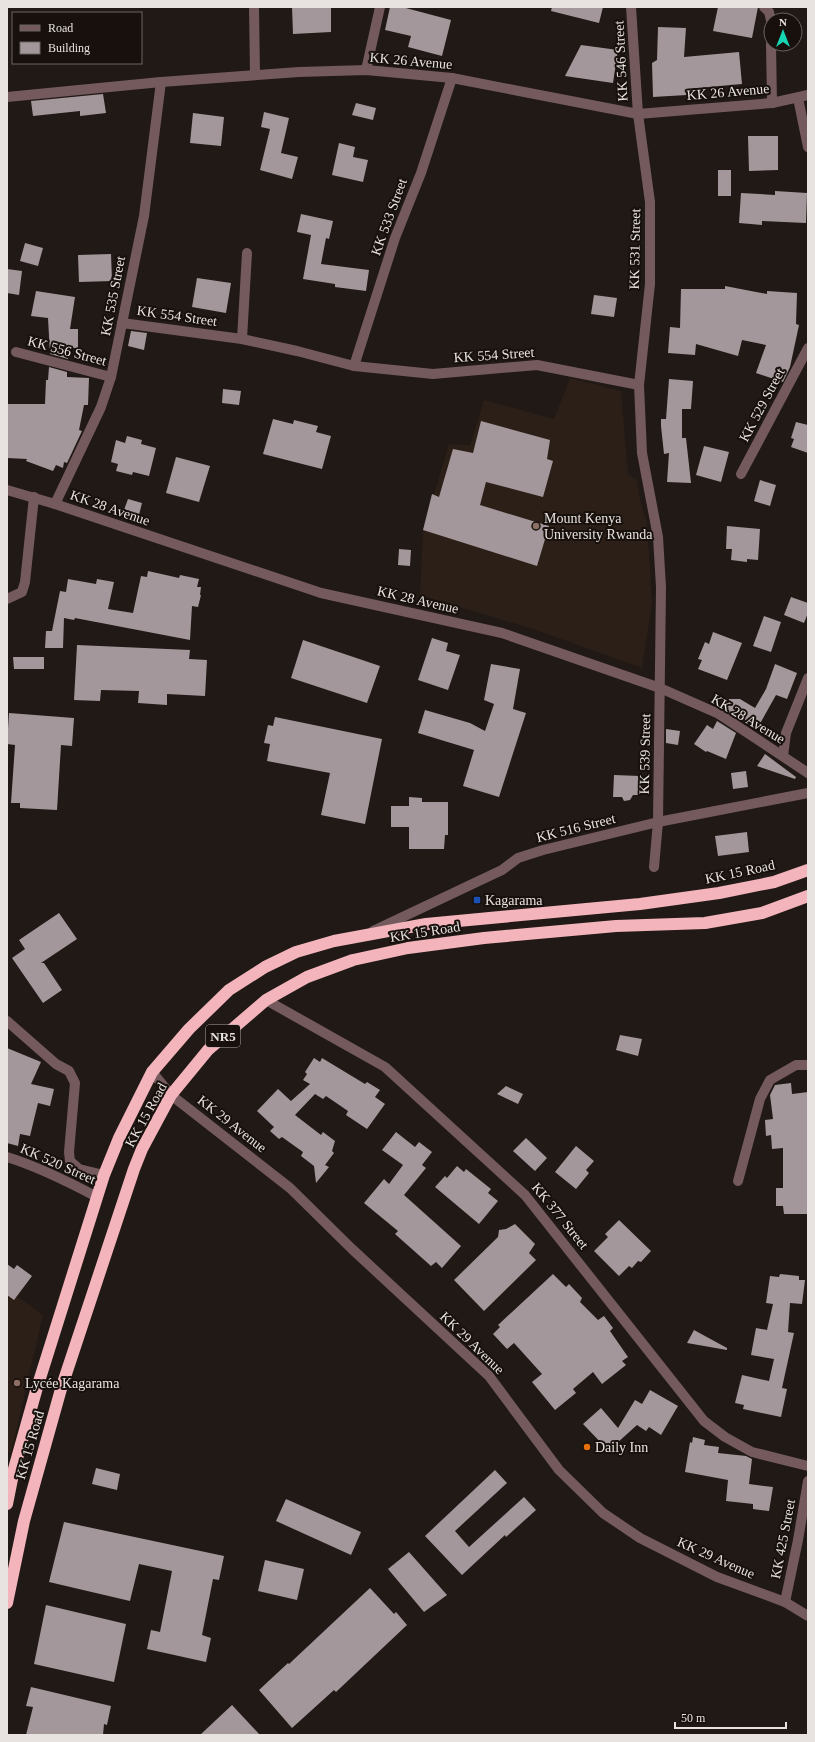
<svg xmlns="http://www.w3.org/2000/svg" width="815" height="1742" font-family="'Times New Roman',serif">
	<rect width="100%" height="100%" fill="#201915"/>
	<g fill="#2c1f17">
		<path d="M 570,378 L 621,391 L 628,474 L 637,480 L 640,499 L 647,523 L 652,604 L 642,668 L 536,630 L 420,595 L 423,530 L 449,444 L 470,445 L 484,400 L 554,419 Z"/>
		<path d="M 7,1289 L 43,1315 L 11,1453 L 7,1451 Z"/>
	</g>
	<g fill="#a3979b">
		<path d="M 292,7 L 331,7 L 331,32 L 293,34 Z"/>
		<path d="M 390,7 L 402,7 L 451,20 L 442,56 L 408,47 L 411,36 L 385,30 Z"/>
		<path d="M 552,7 L 603,7 L 599,23 L 551,11 Z"/>
		<path d="M 718,7 L 758,7 L 752,38 L 713,31 Z"/>
		<path d="M 658,27 L 686,28 L 684,57 L 739,52 L 742,84 L 687,89 L 687,95 L 653,97 L 652,63 L 657,60 Z"/>
		<path d="M 581,45 L 618,50 L 613,83 L 565,76 Z"/>
		<path d="M 103,94 L 106,113 L 80,116 L 80,111 L 33,116 L 31,101 Z"/>
		<path d="M 356,103 L 376,108 L 373,120 L 352,115 Z"/>
		<path d="M 264,112 L 289,118 L 281,153 L 298,157 L 292,179 L 260,170 L 270,129 L 261,127 Z"/>
		<path d="M 193,113 L 224,117 L 221,146 L 190,143 Z"/>
		<path d="M 748,136 L 778,136 L 778,170 L 749,171 Z"/>
		<path d="M 339,143 L 355,147 L 353,157 L 368,160 L 363,182 L 332,175 Z"/>
		<rect x="718" y="170" width="13" height="26"/>
		<path d="M 775,191 L 807,193 L 806,223 L 762,221 L 762,225 L 739,223 L 741,193 L 775,195 Z"/>
		<path d="M 301,214 L 333,221 L 329,239 L 326,238 L 321,264 L 369,270 L 366,291 L 335,287 L 335,284 L 303,279 L 311,235 L 297,232 Z"/>
		<path d="M 25,243 L 43,248 L 38,266 L 20,261 Z"/>
		<path d="M 111,254 L 112,281 L 79,282 L 78,255 Z"/>
		<path d="M 7,269 L 22,271 L 19,295 L 7,293 Z"/>
		<path d="M 197,278 L 231,283 L 226,313 L 192,307 Z"/>
		<path d="M 725,286 L 767,294 L 767,291 L 797,293 L 796,324 L 799,325 L 790,367 L 783,382 L 756,373 L 766,345 L 742,340 L 738,356 L 696,344 L 695,355 L 668,353 L 670,327 L 680,328 L 681,289 L 725,289 Z"/>
		<path d="M 36,291 L 75,297 L 70,329 L 78,329 L 78,348 L 69,348 L 68,359 L 50,354 L 48,318 L 31,316 Z"/>
		<path d="M 594,295 L 617,298 L 614,317 L 591,314 Z"/>
		<path d="M 131,331 L 147,333 L 144,350 L 128,346 Z"/>
		<path d="M 49,367 L 67,372 L 67,377 L 89,378 L 88,405 L 84,405 L 79,430 L 82,431 L 67,463 L 64,462 L 63,468 L 56,465 L 53,471 L 26,461 L 27,459 L 7,458 L 7,404 L 45,404 L 46,380 L 48,380 Z"/>
		<path d="M 669,379 L 693,381 L 691,409 L 682,409 L 682,438 L 686,438 L 691,483 L 667,482 L 669,453 L 664,454 L 661,426 L 661,419 L 666,419 Z"/>
		<path d="M 223,389 L 241,391 L 239,405 L 222,403 Z"/>
		<path d="M 273,419 L 293,424 L 294,420 L 318,426 L 316,432 L 331,436 L 322,469 L 263,454 Z"/>
		<path d="M 481,421 L 550,440 L 547,459 L 553,461 L 543,497 L 486,482 L 480,505 L 549,526 L 537,566 L 423,530 L 432,494 L 439,497 L 453,449 L 473,453 Z"/>
		<path d="M 796,422 L 808,425 L 808,453 L 791,447 L 794,439 L 791,438 Z"/>
		<path d="M 127,436 L 142,440 L 141,444 L 156,448 L 149,476 L 133,472 L 132,475 L 116,471 L 118,464 L 111,462 L 116,440 L 125,443 Z"/>
		<path d="M 704,446 L 729,452 L 721,482 L 696,475 Z"/>
		<path d="M 176,457 L 210,466 L 199,502 L 166,493 Z"/>
		<path d="M 760,480 L 776,485 L 770,506 L 754,501 Z"/>
		<path d="M 128,499 L 142,503 L 139,515 L 124,510 Z"/>
		<path d="M 727,526 L 760,529 L 758,560 L 747,559 L 747,562 L 731,560 L 732,549 L 726,549 Z"/>
		<path d="M 399,549 L 411,550 L 410,566 L 398,565 Z"/>
		<path d="M 148,571 L 179,578 L 180,575 L 199,579 L 197,587 L 201,587 L 200,595 L 201,595 L 198,607 L 192,606 L 190,640 L 75,618 L 74,620 L 64,618 L 63,648 L 45,648 L 46,631 L 52,631 L 60,591 L 66,592 L 68,579 L 96,584 L 97,579 L 114,582 L 108,609 L 133,613 L 141,576 L 147,577 Z"/>
		<path d="M 791,597 L 808,603 L 808,613 L 804,623 L 784,615 Z"/>
		<path d="M 764,616 L 781,622 L 771,652 L 753,646 Z"/>
		<path d="M 713,632 L 742,643 L 727,680 L 698,669 L 702,660 L 698,659 L 705,642 L 709,644 Z"/>
		<path d="M 432,638 L 448,643 L 446,651 L 460,655 L 448,690 L 418,680 Z"/>
		<path d="M 303,640 L 380,666 L 367,703 L 291,678 Z"/>
		<path d="M 77,645 L 190,650 L 189,659 L 207,660 L 205,696 L 167,694 L 167,705 L 138,703 L 139,691 L 101,690 L 100,701 L 74,700 Z"/>
		<path d="M 13,657 L 44,657 L 44,669 L 14,669 Z"/>
		<path d="M 491,664 L 520,669 L 513,709 L 526,713 L 499,797 L 463,786 L 474,750 L 418,733 L 425,710 L 470,723 L 485,731 L 494,704 L 484,700 Z"/>
		<path d="M 775,664 L 797,673 L 787,699 L 776,695 L 757,729 L 742,721 L 724,709 L 729,699 L 740,699 L 755,708 L 766,689 Z"/>
		<path d="M 9,713 L 74,718 L 72,746 L 61,745 L 57,810 L 20,808 L 20,803 L 11,803 L 15,745 L 7,744 Z"/>
		<path d="M 275,717 L 382,739 L 365,824 L 321,815 L 330,773 L 267,761 L 270,744 L 264,743 L 268,725 L 273,726 Z"/>
		<path d="M 717,721 L 736,733 L 726,759 L 707,751 L 706,752 L 694,744 L 707,725 L 713,729 Z"/>
		<path d="M 666,729 L 680,731 L 678,745 L 666,743 Z"/>
		<path d="M 765,754 L 796,777 L 795,779 L 757,766 Z"/>
		<path d="M 746,771 L 748,787 L 733,789 L 731,773 Z"/>
		<path d="M 614,775 L 640,776 L 640,795 L 633,795 L 630,800 L 624,801 L 622,797 L 613,797 Z"/>
		<path d="M 409,797 L 422,798 L 422,802 L 448,802 L 448,835 L 445,835 L 444,849 L 409,849 L 409,827 L 391,827 L 391,806 L 409,806 Z"/>
		<path d="M 747,832 L 749,852 L 718,856 L 715,836 Z"/>
		<path d="M 59,913 L 77,939 L 41,963 L 44,963 L 62,990 L 43,1003 L 12,958 L 25,949 L 19,940 Z"/>
		<path d="M 620,1035 L 642,1039 L 638,1056 L 616,1050 Z"/>
		<path d="M 7,1048 L 41,1062 L 31,1084 L 54,1089 L 50,1106 L 38,1103 L 30,1136 L 20,1134 L 18,1146 L 7,1143 Z"/>
		<path d="M 314,1058 L 320,1062 L 322,1058 L 365,1084 L 367,1082 L 380,1090 L 375,1097 L 385,1104 L 367,1129 L 346,1115 L 348,1111 L 326,1096 L 323,1099 L 315,1094 L 295,1115 L 321,1135 L 323,1132 L 335,1141 L 332,1151 L 334,1153 L 325,1165 L 329,1167 L 316,1183 L 314,1166 L 301,1156 L 303,1152 L 282,1137 L 279,1139 L 270,1131 L 274,1127 L 257,1111 L 278,1089 L 291,1101 L 310,1084 L 303,1080 L 307,1074 L 305,1072 Z"/>
		<path d="M 791,1083 L 792,1094 L 808,1092 L 808,1214 L 784,1214 L 783,1206 L 776,1206 L 776,1188 L 783,1188 L 783,1148 L 772,1149 L 771,1135 L 766,1136 L 765,1120 L 773,1119 L 770,1095 L 775,1085 Z"/>
		<path d="M 506,1086 L 523,1094 L 518,1104 L 497,1094 Z"/>
		<path d="M 396,1132 L 415,1147 L 419,1142 L 432,1152 L 422,1165 L 426,1168 L 404,1195 L 461,1246 L 442,1268 L 436,1262 L 431,1266 L 395,1234 L 398,1231 L 364,1203 L 384,1179 L 389,1184 L 403,1165 L 382,1150 Z"/>
		<path d="M 526,1138 L 547,1158 L 535,1171 L 513,1151 Z"/>
		<path d="M 576,1146 L 594,1161 L 586,1170 L 589,1173 L 576,1189 L 555,1172 Z"/>
		<path d="M 457,1166 L 464,1172 L 466,1169 L 491,1189 L 488,1193 L 498,1201 L 479,1224 L 435,1187 L 445,1176 L 447,1178 Z"/>
		<path d="M 619,1220 L 651,1251 L 641,1262 L 638,1261 L 632,1268 L 629,1266 L 619,1276 L 594,1251 L 608,1237 L 605,1234 Z"/>
		<path d="M 515,1224 L 535,1244 L 529,1253 L 536,1260 L 484,1311 L 454,1280 L 498,1237 L 499,1230 L 506,1229 Z"/>
		<path d="M 7,1264 L 14,1269 L 17,1265 L 32,1276 L 14,1300 L 7,1295 Z"/>
		<path d="M 553,1274 L 566,1287 L 569,1284 L 582,1298 L 580,1302 L 598,1320 L 604,1316 L 613,1328 L 610,1331 L 628,1357 L 622,1361 L 626,1365 L 602,1384 L 593,1372 L 573,1389 L 576,1393 L 555,1410 L 532,1382 L 542,1374 L 514,1343 L 507,1349 L 493,1334 L 500,1327 L 498,1325 Z"/>
		<path d="M 780,1274 L 799,1276 L 799,1280 L 805,1280 L 802,1304 L 790,1303 L 788,1332 L 794,1333 L 782,1388 L 787,1389 L 781,1417 L 743,1409 L 744,1405 L 735,1403 L 742,1375 L 769,1381 L 774,1359 L 751,1355 L 756,1328 L 767,1330 L 773,1304 L 766,1303 L 770,1276 L 779,1277 Z"/>
		<path d="M 694,1330 L 727,1348 L 727,1350 L 687,1343 Z"/>
		<path d="M 650,1390 L 678,1406 L 661,1435 L 649,1427 L 646,1431 L 637,1425 L 606,1453 L 604,1451 L 606,1448 L 583,1424 L 601,1408 L 618,1428 L 635,1400 L 642,1404 Z"/>
		<path d="M 693,1437 L 705,1440 L 704,1445 L 719,1447 L 718,1453 L 746,1456 L 752,1459 L 749,1484 L 773,1487 L 769,1511 L 753,1509 L 753,1504 L 726,1501 L 728,1480 L 685,1472 L 690,1442 L 692,1443 Z"/>
		<path d="M 96,1468 L 120,1474 L 117,1490 L 92,1484 Z"/>
		<path d="M 495,1470 L 507,1483 L 455,1531 L 469,1547 L 524,1497 L 536,1510 L 506,1537 L 505,1535 L 462,1575 L 425,1536 Z"/>
		<path d="M 286,1499 L 361,1532 L 351,1555 L 276,1521 Z"/>
		<path d="M 64,1522 L 224,1556 L 219,1580 L 213,1579 L 202,1635 L 211,1638 L 206,1662 L 147,1649 L 151,1630 L 160,1632 L 172,1571 L 139,1564 L 130,1601 L 49,1582 Z"/>
		<path d="M 409,1552 L 447,1595 L 424,1612 L 388,1569 Z"/>
		<path d="M 265,1560 L 304,1569 L 297,1600 L 258,1591 Z"/>
		<path d="M 370,1588 L 394,1614 L 396,1612 L 407,1625 L 336,1692 L 334,1690 L 292,1728 L 259,1690 L 288,1663 L 289,1664 Z"/>
		<path d="M 46,1605 L 126,1624 L 114,1682 L 34,1664 Z"/>
		<path d="M 31,1687 L 111,1706 L 107,1725 L 104,1724 L 103,1735 L 26,1735 L 33,1707 L 26,1706 Z"/>
		<path d="M 232,1705 L 260,1735 L 200,1735 Z"/>
	</g>
	<g fill="none" stroke-linecap="round" stroke-linejoin="round">
		<g stroke="#745a5d" stroke-width="10">
			<path d="M 254,7 L 255,75"/>
			<path d="M 631,7 L 638,114 L 650,202 L 650,284 L 639,385"/>
			<path d="M 764,7 L 769,12 L 771,20"/>
			<path d="M 771,44 L 772,103"/>
			<path d="M 366,70 L 380,7"/>
			<path d="M 7,97 L 161,82 L 299,72 L 366,70 L 452,78 L 638,114 L 772,103 L 808,95"/>
			<path d="M 798,98 L 808,147"/>
			<path d="M 122,323 L 242,339 L 297,351 L 354,366 L 433,374 L 537,365 L 639,385 L 642,453 L 658,537 L 661,587 L 658,822 L 654,867"/>
			<path d="M 242,339 L 247,253"/>
			<path d="M 16,352 L 111,377"/>
			<path d="M 354,366 L 395,238 L 421,173 L 452,78"/>
			<path d="M 741,474 L 808,348"/>
			<path d="M 7,490 L 55,504 L 321,593 L 502,633 L 660,688 L 719,714 L 808,773"/>
			<path d="M 55,504 L 101,407 L 111,377 L 144,216 L 161,82"/>
			<path d="M 7,599 L 22,592 L 25,582 L 34,497"/>
			<path d="M 783,756 L 786,733 L 808,678"/>
			<path d="M 373,931 L 502,870 L 518,858 L 543,850 L 658,822 L 808,793"/>
			<path d="M 266,1000 L 385,1067 L 525,1195 L 704,1421 L 725,1437 L 752,1452 L 808,1466"/>
			<path d="M 7,1021 L 56,1064 L 69,1071 L 75,1083 L 69,1152 L 70,1161 L 79,1169 L 104,1175"/>
			<path d="M 152,1072 L 171,1095 L 290,1188 L 352,1249 L 489,1376 L 559,1470 L 603,1513 L 640,1538 L 717,1577 L 785,1602 L 808,1616"/>
			<path d="M 7,1157 C 39,1167 67,1181 97,1197"/>
			<path d="M 738,1181 L 760,1099 L 770,1080 L 796,1065 L 808,1065"/>
			<path d="M 785,1602 L 798,1540 L 808,1481"/>
		</g>
		<g stroke="#f3b4bb" stroke-width="12">
			<path d="M 7,1504 L 14,1469 L 36,1391 L 104,1175 L 119,1138 L 152,1072 L 189,1029 L 229,990 L 265,967 L 296,952 L 334,941 L 426,924 L 640,904 L 719,893 L 774,882 L 808,870"/>
			<path d="M 7,1603 L 24,1521 L 61,1389 L 134,1169 L 142,1149 L 171,1095 L 208,1050 L 266,1000 L 307,977 L 353,960 L 408,948 L 484,938 L 616,926 L 705,923 L 762,913 L 808,896"/>
		</g>
	</g>
	<g fill="#8d6e63" stroke="#17100c" stroke-width="1.5">
		<circle cx="536" cy="526" r="4"/>
		<circle cx="17" cy="1383" r="4"/>
	</g>
	<rect fill="#1a4fb4" stroke="#17100c" stroke-width="1.5" x="473" y="896" width="8" height="8" rx="2"/>
	<circle fill="#e8710a" stroke="#17100c" stroke-width="1.5" cx="587" cy="1447" r="4"/>
	<g text-anchor="middle" dominant-baseline="central" stroke-width="4" stroke-linejoin="round" paint-order="stroke">
		<rect fill="#17100c" stroke="#a9a4a0" stroke-width="1" x="206" y="1025" width="34" height="22" rx="3"/>
		<g font-size="13" font-weight="bold" fill="#e8e3e0">
			<text x="223" y="1036">NR5</text>
		</g>
		<g font-size="14" fill="#e8e3e0" stroke="#17100c">
			<text transform="translate(411 61) rotate(5)">KK 26 Avenue</text>
			<text transform="translate(621 61) rotate(-93)">KK 546 Street</text>
			<text transform="translate(728 92) rotate(-5)">KK 26 Avenue</text>
			<text transform="translate(389 217) rotate(-70)">KK 533 Street</text>
			<text transform="translate(635 249) rotate(-89)">KK 531 Street</text>
			<text transform="translate(113 296) rotate(-79)">KK 535 Street</text>
			<text transform="translate(177 316) rotate(8)">KK 554 Street</text>
			<text transform="translate(67 351) rotate(15)">KK 556 Street</text>
			<text transform="translate(494 355) rotate(-4)">KK 554 Street</text>
			<text transform="translate(762 405) rotate(-62)">KK 529 Street</text>
			<text transform="translate(110 508) rotate(19)">KK 28 Avenue</text>
			<text transform="translate(418 600) rotate(13)">KK 28 Avenue</text>
			<text transform="translate(748 719) rotate(31)">KK 28 Avenue</text>
			<text transform="translate(645 754) rotate(-89)">KK 539 Street</text>
			<text transform="translate(576 828) rotate(-14)">KK 516 Street</text>
			<text transform="translate(740 872) rotate(-12)">KK 15 Road</text>
			<text transform="translate(425 932) rotate(-9)">KK 15 Road</text>
			<text transform="translate(146 1115) rotate(-61)">KK 15 Road</text>
			<text transform="translate(232 1124) rotate(38)">KK 29 Avenue</text>
			<text transform="translate(58 1164) rotate(24)">KK 520 Street</text>
			<text transform="translate(560 1216) rotate(51)">KK 377 Street</text>
			<text transform="translate(472 1343) rotate(44)">KK 29 Avenue</text>
			<text transform="translate(30 1445) rotate(-74)">KK 15 Road</text>
			<text transform="translate(783 1539) rotate(-79)">KK 425 Street</text>
			<text transform="translate(716 1558) rotate(24)">KK 29 Avenue</text>
		</g>
		<g font-size="14" fill="#e8e3e0" stroke="#17100c" text-anchor="start">
			<text x="544" y="518">Mount Kenya<tspan x="544" dy="16">University Rwanda</tspan></text>
			<text x="485" y="900">Kagarama</text>
			<text x="25" y="1383">Lycée Kagarama</text>
			<text x="595" y="1447">Daily Inn</text>
		</g>
	</g>
	<rect width="815" height="1742" fill="none" stroke="#e8e3e0" stroke-width="16"/>
	<rect x="12" y="12" width="130" height="52" fill="#17100c" stroke="#6b6461"/>
	<rect x="20" y="25" width="20" height="6" fill="#745a5d" stroke="#6b6461"/>
	<text x="48" y="32" font-size="12" fill="#e8e3e0">Road</text>
	<rect x="20" y="42" width="20" height="12" fill="#a3979b" stroke="#6b6461"/>
	<text x="48" y="52" font-size="12" fill="#e8e3e0">Building</text>
	<g transform="translate(783 32)"><circle r="19" fill="#17100c" stroke="#6b6461"/>
	<path d="M0-3L7 15L0 10L-7 15Z" fill="#15d5b3"/>
	<text y="-6" font-size="11" font-weight="bold" text-anchor="middle" fill="#e8e3e0">N</text>
	</g>
	<path d="M675 1722v6h111v-6" fill="none" stroke="#e8e3e0" stroke-width="2"/>
	<text x="681" y="1722" font-size="12" fill="#e8e3e0" stroke="#17100c" stroke-width="3" paint-order="stroke">50 m</text>
</svg>
